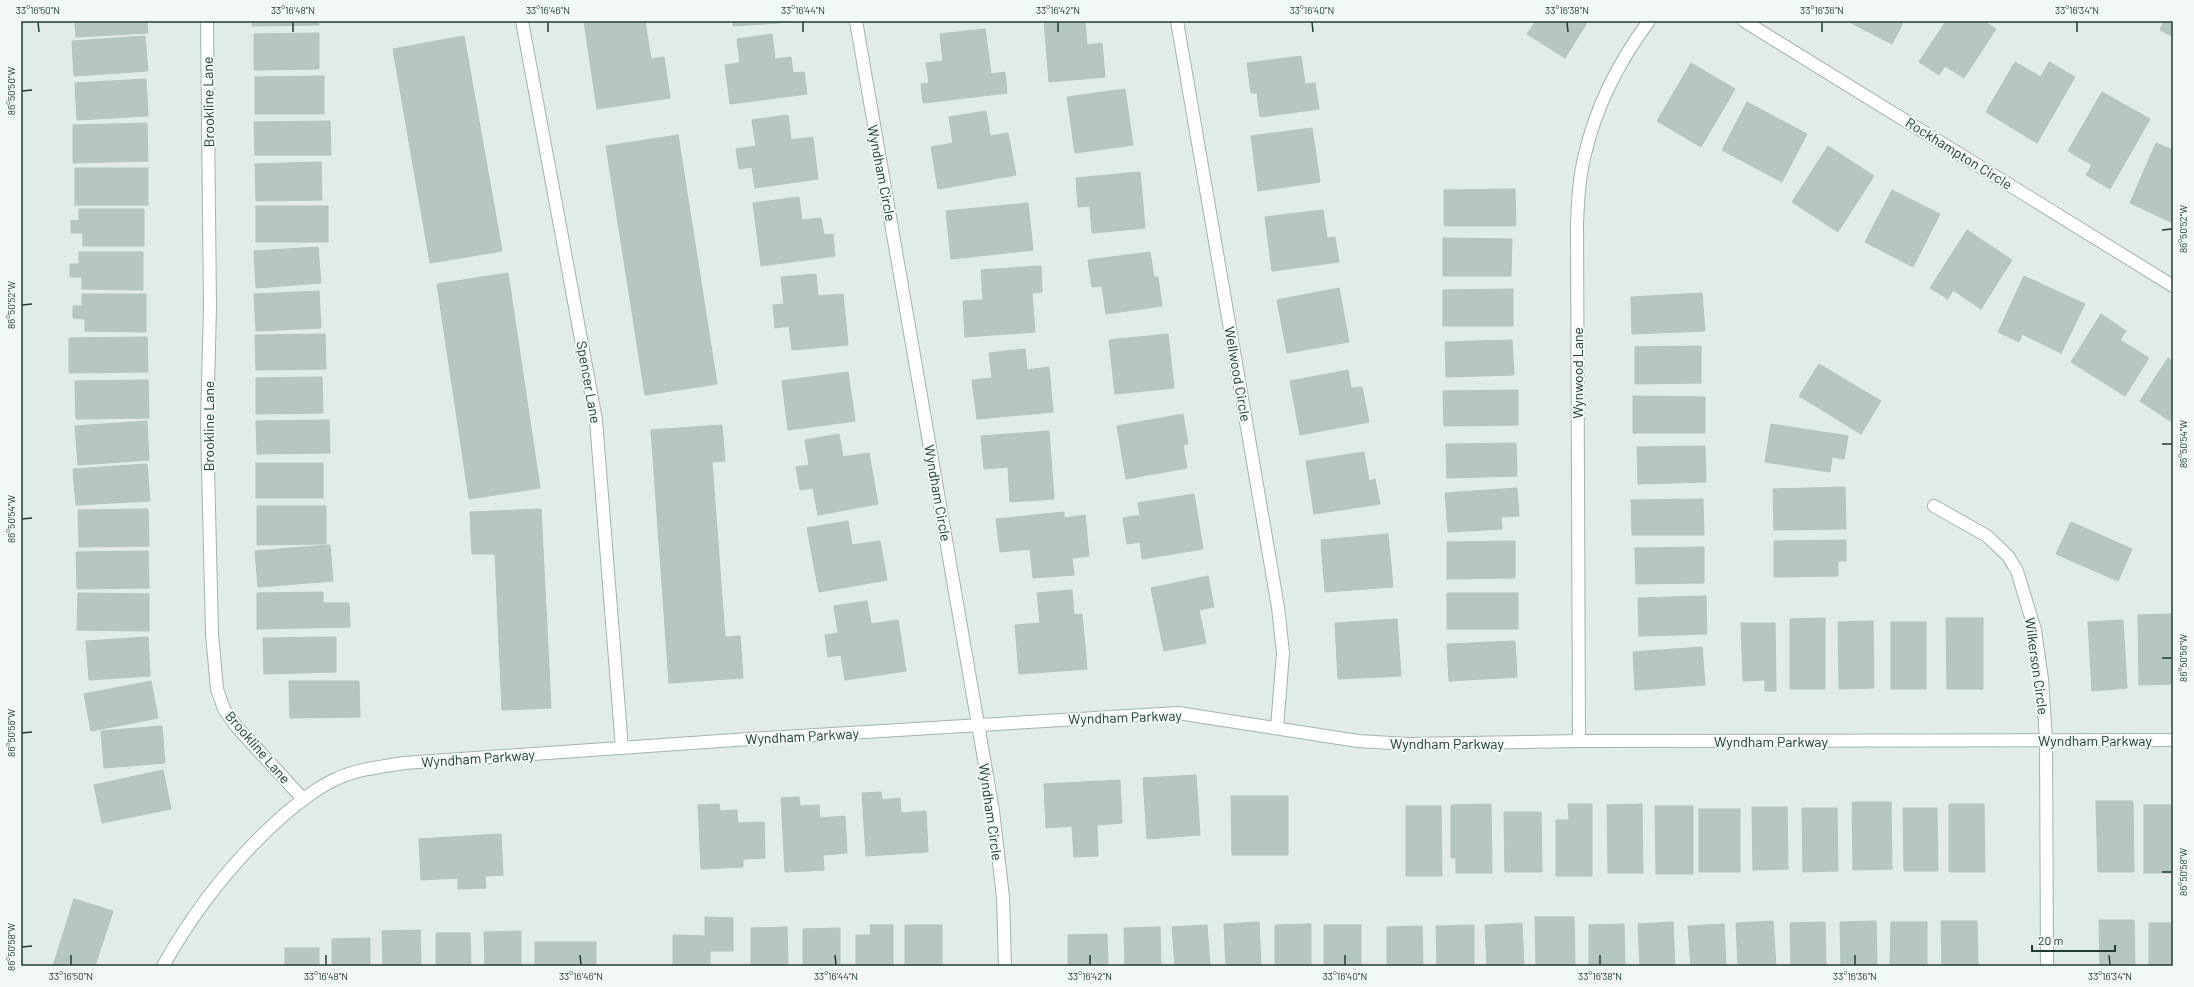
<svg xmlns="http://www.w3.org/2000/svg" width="2194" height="987" font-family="Barlow,sans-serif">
	<rect width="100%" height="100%" fill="#e1ebe7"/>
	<g fill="#b6c6c0" stroke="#b3c5be">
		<path d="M 75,21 L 147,21 L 148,33 L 76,37 Z"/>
		<path d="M 252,21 L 319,21 L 319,25 L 252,26 Z"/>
		<path d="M 584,21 L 645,21 L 651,59 L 664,57 L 670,98 L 597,109 Z"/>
		<path d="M 733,21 L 792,21 L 792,22 L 733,26 Z"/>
		<path d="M 1044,21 L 1085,21 L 1087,45 L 1102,43 L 1105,77 L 1049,82 Z"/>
		<path d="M 1536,21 L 1588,21 L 1565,58 L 1527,34 Z"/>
		<path d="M 1852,21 L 1904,21 L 1892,44 L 1851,23 Z"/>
		<path d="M 1946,21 L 1984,21 L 1996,29 L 1964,78 L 1945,66 L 1939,75 L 1919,62 Z"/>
		<path d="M 2164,21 L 2173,21 L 2173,37 L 2160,30 Z"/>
		<path d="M 985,29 L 991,74 L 1005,72 L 1007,93 L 923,103 L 921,84 L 929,83 L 926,63 L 943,61 L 940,34 Z"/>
		<path d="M 319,33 L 319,69 L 254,70 L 254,34 Z"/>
		<path d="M 772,34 L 775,59 L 791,57 L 793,73 L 804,72 L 807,94 L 730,104 L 725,65 L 740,63 L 737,39 Z"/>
		<path d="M 145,36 L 148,71 L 74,76 L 72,41 Z"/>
		<path d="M 464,36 L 502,251 L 430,263 L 393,49 Z"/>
		<path d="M 1301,56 L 1305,84 L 1315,83 L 1319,109 L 1260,117 L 1257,93 L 1251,93 L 1247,63 Z"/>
		<path d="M 2015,62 L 2041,77 L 2049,62 L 2075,77 L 2037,143 L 1986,112 Z"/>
		<path d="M 1691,63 L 1735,89 L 1701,147 L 1657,121 Z"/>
		<path d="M 324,76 L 324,114 L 255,114 L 255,77 Z"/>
		<path d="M 146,79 L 148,116 L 77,120 L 75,83 Z"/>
		<path d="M 1125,89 L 1133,145 L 1075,153 L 1067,97 Z"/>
		<path d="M 2102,92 L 2150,119 L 2110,189 L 2086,175 L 2092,165 L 2068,151 Z"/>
		<path d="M 1747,102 L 1807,134 L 1782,182 L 1722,150 Z"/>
		<path d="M 986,111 L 990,136 L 1008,133 L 1016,175 L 938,189 L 931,147 L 953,143 L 949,117 Z"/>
		<path d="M 788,115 L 791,140 L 813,137 L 818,179 L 755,188 L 752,167 L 739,169 L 736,149 L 756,146 L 752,120 Z"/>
		<path d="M 330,121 L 331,155 L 255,155 L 254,122 Z"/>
		<path d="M 147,123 L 148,161 L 73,163 L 73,125 Z"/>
		<path d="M 1312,128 L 1320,182 L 1258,191 L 1251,136 Z"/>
		<path d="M 678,135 L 717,384 L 645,395 L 606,146 Z"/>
		<path d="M 2156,143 L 2173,150 L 2173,223 L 2130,203 Z"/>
		<path d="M 1828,146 L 1874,176 L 1838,232 L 1792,202 Z"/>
		<path d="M 321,162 L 322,200 L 256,201 L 255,164 Z"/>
		<rect x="75" y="168" width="73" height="37"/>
		<path d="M 1140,172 L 1145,228 L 1092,233 L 1090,206 L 1078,207 L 1076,178 Z"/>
		<path d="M 1515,189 L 1516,226 L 1444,226 L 1444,190 Z"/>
		<path d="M 1892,190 L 1940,214 L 1913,267 L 1865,242 Z"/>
		<path d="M 799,197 L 802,220 L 821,218 L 824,235 L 833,234 L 835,256 L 761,266 L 753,203 Z"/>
		<path d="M 1028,203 L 1033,250 L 951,259 L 946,211 Z"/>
		<rect x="256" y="206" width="72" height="36"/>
		<path d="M 79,209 L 144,209 L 144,246 L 83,246 L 83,233 L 71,233 L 71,220 L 79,221 Z"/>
		<path d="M 1323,210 L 1327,238 L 1335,237 L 1339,262 L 1272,271 L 1265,217 Z"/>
		<path d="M 1967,230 L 2012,260 L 1981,309 L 1953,290 L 1948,299 L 1930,288 Z"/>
		<path d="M 1443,238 L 1512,239 L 1511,276 L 1443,276 Z"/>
		<path d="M 318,247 L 321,283 L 256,288 L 254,251 Z"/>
		<path d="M 79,252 L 143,252 L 143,290 L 82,289 L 82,277 L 70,277 L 70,264 L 79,264 Z"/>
		<path d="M 1150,252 L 1154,277 L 1158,277 L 1162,306 L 1106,314 L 1102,286 L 1092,287 L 1088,260 Z"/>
		<path d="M 1041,266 L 1042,292 L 1032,293 L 1035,332 L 965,337 L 963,301 L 983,300 L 981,270 Z"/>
		<path d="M 508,273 L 540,488 L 469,499 L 437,284 Z"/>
		<path d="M 816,274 L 818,296 L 843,294 L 848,345 L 792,350 L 789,326 L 775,328 L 773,305 L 784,304 L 781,277 Z"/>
		<path d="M 2024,276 L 2085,304 L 2061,353 L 2022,334 L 2019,342 L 1998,332 Z"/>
		<path d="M 1339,288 L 1349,342 L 1287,353 L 1277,300 Z"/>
		<path d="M 1513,289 L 1513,326 L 1443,326 L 1443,290 Z"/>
		<path d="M 319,291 L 321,328 L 256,331 L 254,294 Z"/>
		<path d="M 1702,293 L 1705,331 L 1632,334 L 1631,297 Z"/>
		<path d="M 82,294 L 146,294 L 146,332 L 85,331 L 85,319 L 73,318 L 73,306 L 82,306 Z"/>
		<path d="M 2101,314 L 2126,331 L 2120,340 L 2149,358 L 2125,396 L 2071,362 Z"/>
		<path d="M 325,334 L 326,369 L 256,370 L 255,335 Z"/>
		<path d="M 1168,334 L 1174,388 L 1115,394 L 1109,340 Z"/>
		<path d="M 147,337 L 148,372 L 69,373 L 69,338 Z"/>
		<path d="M 1512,340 L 1514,375 L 1446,377 L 1445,342 Z"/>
		<path d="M 1701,346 L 1701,383 L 1635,384 L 1635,347 Z"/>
		<path d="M 1025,349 L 1027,370 L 1049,367 L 1053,412 L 977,419 L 972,380 L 992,378 L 989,353 Z"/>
		<path d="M 2168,358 L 2173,362 L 2173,423 L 2140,401 Z"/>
		<path d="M 1819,364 L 1881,401 L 1861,434 L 1799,396 Z"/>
		<path d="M 1348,370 L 1351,388 L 1362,387 L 1369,422 L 1300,435 L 1290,381 Z"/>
		<path d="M 848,372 L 855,421 L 788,430 L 782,381 Z"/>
		<path d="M 322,377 L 323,413 L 256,414 L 256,378 Z"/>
		<path d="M 148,380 L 149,418 L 76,419 L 75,381 Z"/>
		<path d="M 1518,390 L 1518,425 L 1444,426 L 1443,391 Z"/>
		<path d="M 1633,396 L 1705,397 L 1705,433 L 1633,433 Z"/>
		<path d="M 1183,414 L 1188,444 L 1183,445 L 1187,468 L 1126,479 L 1117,426 Z"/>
		<path d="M 329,420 L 330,453 L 257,454 L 256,421 Z"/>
		<path d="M 147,421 L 149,460 L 78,465 L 75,426 Z"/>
		<path d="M 1771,424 L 1848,436 L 1844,459 L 1832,457 L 1830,472 L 1765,462 Z"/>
		<path d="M 722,425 L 725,461 L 712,462 L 725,637 L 740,636 L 743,678 L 669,683 L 651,430 Z"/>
		<path d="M 1049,431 L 1054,499 L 1010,502 L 1008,467 L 984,469 L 981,436 Z"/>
		<path d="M 839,434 L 843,457 L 869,453 L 878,504 L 818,515 L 813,488 L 800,490 L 796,467 L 809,465 L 805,440 Z"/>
		<path d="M 1516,443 L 1517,476 L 1447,478 L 1446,444 Z"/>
		<path d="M 1705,446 L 1706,482 L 1638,484 L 1637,447 Z"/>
		<path d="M 1364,452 L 1369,481 L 1375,479 L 1380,504 L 1314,514 L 1306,461 Z"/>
		<rect x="256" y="463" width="67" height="35"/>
		<path d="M 147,464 L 150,501 L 76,505 L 73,469 Z"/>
		<path d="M 1845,487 L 1846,529 L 1774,530 L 1773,489 Z"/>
		<path d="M 1517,488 L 1519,516 L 1501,517 L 1502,529 L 1448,532 L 1445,493 Z"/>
		<path d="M 1194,494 L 1203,549 L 1142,559 L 1140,542 L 1127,544 L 1123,518 L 1140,515 L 1138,503 Z"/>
		<path d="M 1703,499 L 1704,535 L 1632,535 L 1631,500 Z"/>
		<path d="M 257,506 L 326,506 L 326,544 L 257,545 Z"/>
		<path d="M 148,509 L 149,546 L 79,547 L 78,510 Z"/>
		<path d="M 541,509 L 551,708 L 502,710 L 495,554 L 472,554 L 470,512 Z"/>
		<path d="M 1064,512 L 1064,518 L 1085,515 L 1089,556 L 1072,558 L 1074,575 L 1033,578 L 1030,549 L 1000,552 L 996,519 Z"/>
		<path d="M 848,521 L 852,545 L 880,541 L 887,580 L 819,592 L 807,528 Z"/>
		<path d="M 2071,522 L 2132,549 L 2118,581 L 2056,554 Z"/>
		<path d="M 1388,534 L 1393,587 L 1325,592 L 1321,540 Z"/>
		<path d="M 1846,540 L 1846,561 L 1838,561 L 1838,576 L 1774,577 L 1774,541 Z"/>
		<path d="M 1515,541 L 1515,578 L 1447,579 L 1447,542 Z"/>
		<path d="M 330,545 L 333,581 L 258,587 L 255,551 Z"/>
		<path d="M 1704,547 L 1704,583 L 1636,584 L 1635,548 Z"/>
		<path d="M 148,551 L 149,588 L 77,589 L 76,552 Z"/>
		<path d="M 1208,576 L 1214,607 L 1199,610 L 1206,643 L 1164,651 L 1151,588 Z"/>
		<path d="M 1072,590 L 1074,615 L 1082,614 L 1087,669 L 1019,674 L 1015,625 L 1040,623 L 1037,593 Z"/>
		<path d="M 323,592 L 323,603 L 349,603 L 350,627 L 257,629 L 257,593 Z"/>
		<path d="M 78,593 L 149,594 L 149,631 L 77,630 Z"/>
		<rect x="1447" y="593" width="71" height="36"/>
		<path d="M 1706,596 L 1707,634 L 1639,636 L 1638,598 Z"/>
		<path d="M 867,601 L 871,624 L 898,620 L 906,671 L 845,680 L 841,655 L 828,657 L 825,635 L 838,633 L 834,606 Z"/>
		<path d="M 2173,614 L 2173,684 L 2139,685 L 2138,615 Z"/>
		<path d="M 1825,618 L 1825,689 L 1790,689 L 1790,619 Z"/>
		<path d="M 1946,618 L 1983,618 L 1983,689 L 1947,689 Z"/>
		<path d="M 1397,619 L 1401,676 L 1338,679 L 1335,623 Z"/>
		<path d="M 2123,620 L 2127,688 L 2092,691 L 2088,622 Z"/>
		<path d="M 1873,621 L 1874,688 L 1839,689 L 1838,622 Z"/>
		<rect x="1891" y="622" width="35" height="67"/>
		<path d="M 1741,623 L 1775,623 L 1776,691 L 1765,691 L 1765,680 L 1743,681 Z"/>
		<path d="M 148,637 L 150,676 L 89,680 L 86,641 Z"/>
		<path d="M 336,637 L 336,672 L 264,674 L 263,638 Z"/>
		<path d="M 1515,641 L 1517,677 L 1449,681 L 1447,644 Z"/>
		<path d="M 1702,647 L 1705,685 L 1635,690 L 1633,652 Z"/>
		<path d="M 151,681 L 158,718 L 91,731 L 84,694 Z"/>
		<path d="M 289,681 L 359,681 L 360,717 L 290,718 Z"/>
		<path d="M 162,726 L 165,763 L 104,768 L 101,731 Z"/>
		<path d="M 163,770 L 171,809 L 102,823 L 94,785 Z"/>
		<path d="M 1196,775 L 1200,835 L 1147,839 L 1143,778 Z"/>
		<path d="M 1120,780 L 1122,823 L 1097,825 L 1098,856 L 1074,857 L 1072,826 L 1046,828 L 1044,784 Z"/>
		<path d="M 881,792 L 882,800 L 900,798 L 901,813 L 926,811 L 928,852 L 866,856 L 862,793 Z"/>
		<path d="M 1231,796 L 1288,796 L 1288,855 L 1232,855 Z"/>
		<path d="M 799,797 L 800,806 L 819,805 L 820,818 L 845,816 L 847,853 L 823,855 L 824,870 L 785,872 L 781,798 Z"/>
		<path d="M 2096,801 L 2133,801 L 2134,872 L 2098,872 Z"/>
		<path d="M 1852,802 L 1891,802 L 1892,869 L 1853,870 Z"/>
		<path d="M 719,804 L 720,811 L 737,810 L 738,823 L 764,822 L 765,858 L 743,859 L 743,867 L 701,869 L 698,805 Z"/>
		<path d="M 1491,804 L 1492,873 L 1456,873 L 1456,858 L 1451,858 L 1451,805 Z"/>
		<path d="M 1568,804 L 1592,804 L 1592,876 L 1556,876 L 1556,820 L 1569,820 Z"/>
		<path d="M 1642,804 L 1643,873 L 1608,873 L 1607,805 Z"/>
		<path d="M 1949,804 L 1984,804 L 1985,872 L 1949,872 Z"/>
		<rect x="2144" y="805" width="29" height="68"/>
		<path d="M 1406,806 L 1441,806 L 1442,876 L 1406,876 Z"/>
		<path d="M 1655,806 L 1693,806 L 1693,874 L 1656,874 Z"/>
		<path d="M 1752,807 L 1787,807 L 1788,869 L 1753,870 Z"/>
		<path d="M 1802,808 L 1837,808 L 1838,871 L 1803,872 Z"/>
		<path d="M 1903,808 L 1937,808 L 1938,871 L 1904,871 Z"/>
		<rect x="1699" y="809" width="41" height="63"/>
		<path d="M 1504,812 L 1541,812 L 1542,872 L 1505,872 Z"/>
		<path d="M 501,834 L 503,875 L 485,876 L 486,888 L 458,889 L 458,878 L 421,880 L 419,839 Z"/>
		<path d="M 74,899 L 113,911 L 95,966 L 53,966 Z"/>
		<path d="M 705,917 L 733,918 L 733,951 L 710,951 L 710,966 L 673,966 L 673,935 L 705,936 Z"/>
		<path d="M 1535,917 L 1574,917 L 1575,966 L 1536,966 Z"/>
		<path d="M 2099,920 L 2134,920 L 2135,966 L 2100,966 Z"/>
		<path d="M 1773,921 L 1776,966 L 1738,966 L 1736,923 Z"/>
		<path d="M 1876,921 L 1877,966 L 1841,966 L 1840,922 Z"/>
		<path d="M 1941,921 L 1977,921 L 1978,966 L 1942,966 Z"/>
		<path d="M 1259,922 L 1261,966 L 1226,966 L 1224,924 Z"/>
		<path d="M 1673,922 L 1675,966 L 1640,966 L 1638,924 Z"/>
		<path d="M 1825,922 L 1826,966 L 1791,966 L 1790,923 Z"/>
		<path d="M 1891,922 L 1927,922 L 1927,966 L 1890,966 Z"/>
		<path d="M 1522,923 L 1524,966 L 1487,966 L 1485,925 Z"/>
		<rect x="2149" y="923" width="24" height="43"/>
		<path d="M 1311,924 L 1311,966 L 1275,966 L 1275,925 Z"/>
		<path d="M 1624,924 L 1625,966 L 1589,966 L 1589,925 Z"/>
		<path d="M 1724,924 L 1726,966 L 1691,966 L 1688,926 Z"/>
		<path d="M 870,925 L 893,925 L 893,966 L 856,966 L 856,935 L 871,935 Z"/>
		<rect x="905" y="925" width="37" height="41"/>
		<path d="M 1207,925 L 1210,966 L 1175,966 L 1172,927 Z"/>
		<rect x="1324" y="925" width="37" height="41"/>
		<path d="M 1474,925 L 1474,966 L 1437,966 L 1436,926 Z"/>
		<path d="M 1422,926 L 1423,966 L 1387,966 L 1387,927 Z"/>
		<path d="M 787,927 L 788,966 L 751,966 L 751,928 Z"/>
		<path d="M 1160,927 L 1161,966 L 1125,966 L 1124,928 Z"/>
		<path d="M 840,928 L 840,966 L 803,966 L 803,929 Z"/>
		<path d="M 420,930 L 421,966 L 383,966 L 382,931 Z"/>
		<path d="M 521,931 L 521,966 L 485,966 L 484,932 Z"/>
		<path d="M 436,933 L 470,933 L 471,966 L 436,966 Z"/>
		<path d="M 1107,934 L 1108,966 L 1068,966 L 1068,935 Z"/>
		<path d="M 370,938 L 370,966 L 332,966 L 332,939 Z"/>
		<rect x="535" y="942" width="61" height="24"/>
		<rect x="285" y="948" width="34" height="18"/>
	</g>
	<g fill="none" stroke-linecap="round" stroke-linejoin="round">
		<g stroke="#a4b3ae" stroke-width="14">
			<g id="minor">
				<path d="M 207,21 L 210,307 L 207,424 L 212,634 L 217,689 L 224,709 L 236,726 L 303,799"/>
				<path d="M 522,21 L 596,420 L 622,748"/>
				<path d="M 856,21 L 993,811 L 1003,897 L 1005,966"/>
				<path d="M 1177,21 L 1278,607 L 1283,653 L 1277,728"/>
				<path d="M 1744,21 L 2173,286"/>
				<path d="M 1934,506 L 1987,536 L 2008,556 L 2017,571 L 2035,630 L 2042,679 L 2046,740 L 2047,966"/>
				<path d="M 1579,741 L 1577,224 C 1578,201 1579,177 1585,154 C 1596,107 1620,60 1649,21"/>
				<path d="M 163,966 C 195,909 237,856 286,813 C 301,801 318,787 336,779 C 357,769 381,767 404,763 L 749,739 L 1178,713 L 1358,741 L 1408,744 L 1579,741 L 2173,740"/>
			</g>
		</g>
		<use href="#minor" stroke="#fff" stroke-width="12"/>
	</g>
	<path fill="none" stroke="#213c35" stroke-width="1.5" d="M 38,22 L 39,32M 293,22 L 293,32M 548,22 L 548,32M 803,22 L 803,32M 1058,22 L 1058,32M 1312,22 L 1313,32M 1567,22 L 1568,32M 1822,22 L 1822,32M 2077,22 L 2077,32M 22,91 L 32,90M 2162,230 L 2172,229M 22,305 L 32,304M 2162,444 L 2172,444M 22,519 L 32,518M 2162,658 L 2172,658M 22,733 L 32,732M 2162,872 L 2172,872M 22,947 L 32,946M 71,955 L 71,965M 326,955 L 326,965M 580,955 L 581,965M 835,955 L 836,965M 1090,955 L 1090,965M 1345,955 L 1345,965M 1600,955 L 1600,965M 1855,955 L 1855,965M 2109,955 L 2110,965"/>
	<g text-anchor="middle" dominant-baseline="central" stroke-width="4" stroke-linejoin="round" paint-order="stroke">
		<g font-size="14" fill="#213c35" stroke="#f1f8f5">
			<text transform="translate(208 102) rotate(-91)">Brookline Lane</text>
			<text transform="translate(1959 153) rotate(32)">Rockhampton Circle</text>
			<text transform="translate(882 173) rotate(79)">Wyndham Circle</text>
			<text transform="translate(1577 373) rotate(-90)">Wynwood Lane</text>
			<text transform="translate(1238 374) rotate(80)">Wellwood Circle</text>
			<text transform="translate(589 382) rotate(80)">Spencer Lane</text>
			<text transform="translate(208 426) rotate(-90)">Brookline Lane</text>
			<text transform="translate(938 493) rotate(80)">Wyndham Circle</text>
			<text transform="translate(2037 666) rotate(82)">Wilkerson Circle</text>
			<text transform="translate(1125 717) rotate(-2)">Wyndham Parkway</text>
			<text transform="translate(802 736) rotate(-3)">Wyndham Parkway</text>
			<text x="2095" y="740">Wyndham Parkway</text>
			<text x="1771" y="741">Wyndham Parkway</text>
			<text x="1447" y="743">Wyndham Parkway</text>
			<text transform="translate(258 747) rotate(49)">Brookline Lane</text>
			<text transform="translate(478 758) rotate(-4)">Wyndham Parkway</text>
			<text transform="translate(991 812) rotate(82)">Wyndham Circle</text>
		</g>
	</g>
	<rect width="2194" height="987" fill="none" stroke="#f1f8f5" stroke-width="44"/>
	<path d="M2032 945v6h83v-6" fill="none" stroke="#213c35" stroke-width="2"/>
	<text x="2038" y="945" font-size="12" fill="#213c35" stroke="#f1f8f5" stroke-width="3" paint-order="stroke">20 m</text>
	<rect x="22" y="22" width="2150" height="943" fill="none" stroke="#213c35" stroke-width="1.5"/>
	<g font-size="10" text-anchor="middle" fill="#213c35">
		<text x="38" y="14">33°16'50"N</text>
		<text x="293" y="14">33°16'48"N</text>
		<text x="548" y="14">33°16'46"N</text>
		<text x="803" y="14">33°16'44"N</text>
		<text x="1058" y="14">33°16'42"N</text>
		<text x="1312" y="14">33°16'40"N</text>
		<text x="1567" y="14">33°16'38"N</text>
		<text x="1822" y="14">33°16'36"N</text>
		<text x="2077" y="14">33°16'34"N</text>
		<text transform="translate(11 91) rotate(-90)" y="4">86°50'50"W</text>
		<text transform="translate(2183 229) rotate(-90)" y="4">86°50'52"W</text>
		<text transform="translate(11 305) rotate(-90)" y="4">86°50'52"W</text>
		<text transform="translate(2183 444) rotate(-90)" y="4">86°50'54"W</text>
		<text transform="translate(11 519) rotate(-90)" y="4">86°50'54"W</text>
		<text transform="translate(2183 658) rotate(-90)" y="4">86°50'56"W</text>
		<text transform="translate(11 733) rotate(-90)" y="4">86°50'56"W</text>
		<text transform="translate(2183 872) rotate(-90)" y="4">86°50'58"W</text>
		<text transform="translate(11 947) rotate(-90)" y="4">86°50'58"W</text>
		<text x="71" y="980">33°16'50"N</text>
		<text x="326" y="980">33°16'48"N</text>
		<text x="581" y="980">33°16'46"N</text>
		<text x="836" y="980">33°16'44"N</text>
		<text x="1090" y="980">33°16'42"N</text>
		<text x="1345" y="980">33°16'40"N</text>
		<text x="1600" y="980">33°16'38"N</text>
		<text x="1855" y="980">33°16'36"N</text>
		<text x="2110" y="980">33°16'34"N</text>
	</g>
</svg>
